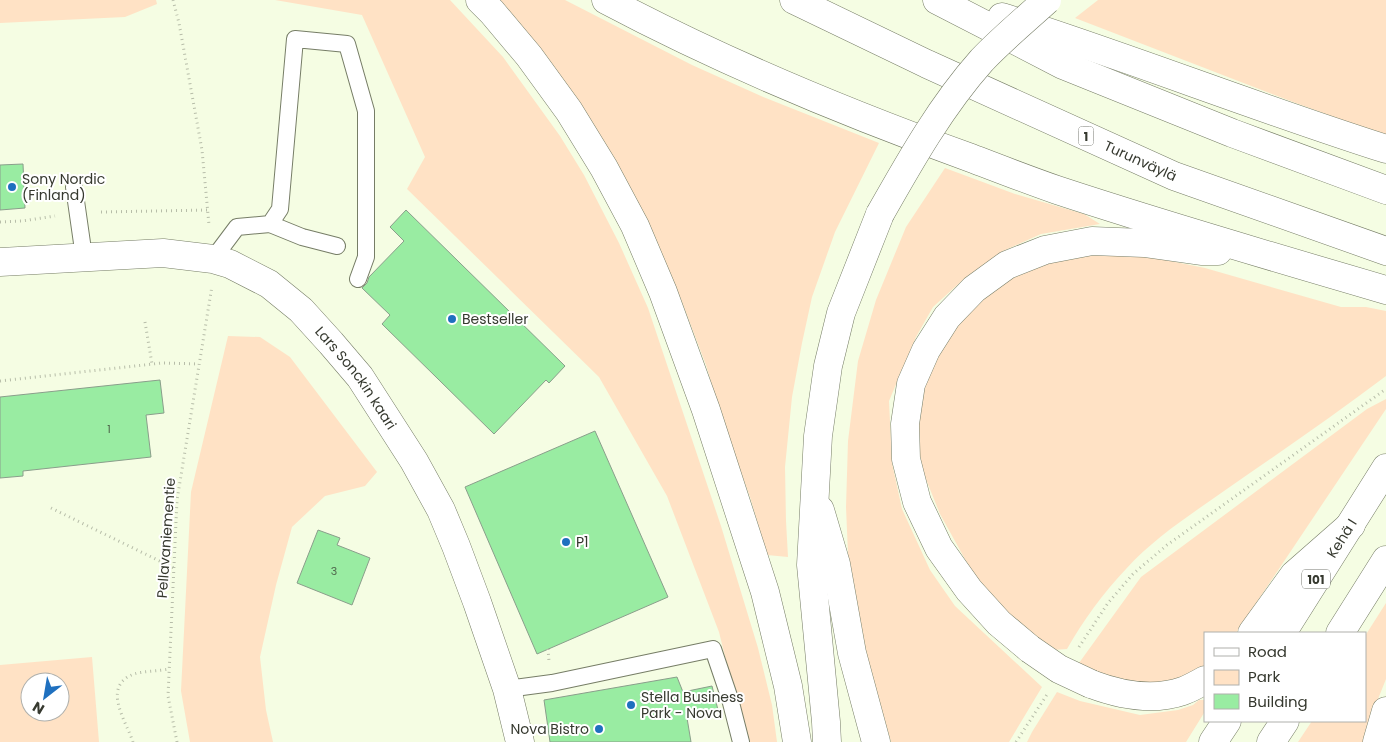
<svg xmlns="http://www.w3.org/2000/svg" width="1386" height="742" font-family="Poppins,sans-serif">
	<rect width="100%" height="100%" fill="#f5fde3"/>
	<g fill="#ffe2c5" fill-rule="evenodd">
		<path d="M 0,0 L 156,0 L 157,4 L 125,17 L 0,23 Z"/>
		<path d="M 275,0 L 450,0 L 503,57 L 560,136 L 584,175 L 619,243 L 648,308 L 721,526 L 758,648 L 772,705 L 777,742 L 746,742 L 719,632 L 667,496 L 599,377 L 407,189 L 425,157 L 362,15 Z"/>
		<path d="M 500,0 L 565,0 L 692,65 L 761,96 L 879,143 L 835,232 L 812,297 L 802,343 L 792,397 L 785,467 L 786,521 L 788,557 L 767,555 L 750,497 L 727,436 L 706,365 L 680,297 L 636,198 L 593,123 L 544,53 Z"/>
		<path d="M 1098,0 L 1386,0 L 1386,136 L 1293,102 L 1075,18 Z"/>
		<path d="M 945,168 L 1015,194 L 1084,214 L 1100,224 L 1041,234 L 1003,251 L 965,278 L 933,307 L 916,337 L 889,401 L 892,463 L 902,509 L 930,570 L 955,606 L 1042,687 L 1009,742 L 891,742 L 868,663 L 849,577 L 846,507 L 848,441 L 858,361 L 876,300 L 906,227 Z"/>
		<path d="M 1090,253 L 1131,253 L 1205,268 L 1341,307 L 1366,307 L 1386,311 L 1386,376 C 1333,416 1279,453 1224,491 C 1190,515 1154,538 1126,569 C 1103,593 1083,621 1067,649 L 1053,650 L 1012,617 L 986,592 L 966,561 L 940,514 L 921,467 L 918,429 L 922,390 L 935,360 L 953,329 L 977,301 L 1005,278 L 1044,263 Z"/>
		<path d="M 228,336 L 260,337 L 290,357 L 377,472 L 365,486 L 325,496 L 292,527 L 276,585 L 260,657 L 266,710 L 273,742 L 190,742 L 181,691 L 191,492 Z"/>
		<path d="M 1386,399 L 1386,409 L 1236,633 L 1205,633 L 1205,666 C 1178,683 1146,687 1115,678 C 1102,675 1091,668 1079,663 L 1141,577 L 1367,409 Z"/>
		<path d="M 1386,603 L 1386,679 L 1368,724 L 1364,742 L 1298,742 L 1312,721 L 1365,721 L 1365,636 Z"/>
		<path d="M 92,657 L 99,742 L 0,742 L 0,665 ZM 30,682 L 60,682 L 60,712 L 30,712 Z"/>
		<path d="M 1057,692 L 1080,701 L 1140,715 L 1178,710 L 1193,705 L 1199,700 L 1205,700 L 1204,713 L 1186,742 L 1027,742 L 1032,732 Z"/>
	</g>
	<g fill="#99eca2" stroke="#8a9e8b">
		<path d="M 23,164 L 25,208 L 0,210 L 0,165 Z"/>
		<path d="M 406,210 L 565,366 L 549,383 L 546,380 L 494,434 L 382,324 L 390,315 L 362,288 L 367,283 L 369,277 L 404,241 L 390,227 Z"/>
		<path d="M 160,380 L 164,413 L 146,415 L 151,457 L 23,471 L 23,476 L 0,478 L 0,397 Z"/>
		<path d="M 595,431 L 668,597 L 537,654 L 465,487 Z"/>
		<path d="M 318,530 L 340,538 L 337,545 L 370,558 L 352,605 L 297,583 Z"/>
		<path d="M 677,677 L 683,692 L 712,686 L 718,710 L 686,712 L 691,742 L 550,742 L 544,700 Z"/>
	</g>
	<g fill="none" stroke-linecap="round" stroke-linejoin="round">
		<g stroke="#767d66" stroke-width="18">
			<g id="service">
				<path d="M 74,187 L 84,257"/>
				<path d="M 270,224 L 302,237 L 337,246"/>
				<path d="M 213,259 L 237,227 L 270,224 L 280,209 L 295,39 L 347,44 L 366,111 L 366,257 L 358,279"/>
				<path d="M 507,689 L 552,683 L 713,649 L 730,699 L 741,742"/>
			</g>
		</g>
		<g stroke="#767d66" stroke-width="29">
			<g id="minor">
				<path id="s1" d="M 0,262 L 163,253 L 213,259 L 230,264 L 269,284 L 301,310 L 331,343 L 360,377 L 414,461 L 441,510 L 456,546 L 477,602 L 507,689 L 520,742"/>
			</g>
		</g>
		<g stroke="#767d66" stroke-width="29">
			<g id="trunk">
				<path d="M 820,510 L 836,564 L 852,653 L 876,742"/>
				<path id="s2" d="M 1282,633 L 1386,468"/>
				<path d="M 1340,633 L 1386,560"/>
				<path d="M 827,742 L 826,722 L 811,565 L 818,436 L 828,366 L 841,313 L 880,214"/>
				<path d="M 1213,742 L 1227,721"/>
				<path d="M 1271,742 L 1285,721"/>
				<path d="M 1377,742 L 1386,711"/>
			</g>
		</g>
		<g stroke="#767d66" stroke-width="29">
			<g id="motorway">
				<path d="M 480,0 L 492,12 L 529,56 L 569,111 L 604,168 L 635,226 L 663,292 L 706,410 L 765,592 L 788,686 L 797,742"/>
				<path d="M 606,0 C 723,62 846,113 971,158 C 1000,169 1028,180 1057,190 C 1166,226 1276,258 1386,290"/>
				<path id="s3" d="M 794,0 L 927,64 L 1174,176 L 1386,251"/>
				<path d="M 937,0 L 1063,65 L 1232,133 L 1386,190"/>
				<path d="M 1002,17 C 1131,58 1257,108 1386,149"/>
				<path d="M 1252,633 L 1294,575 L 1351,525"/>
				<path d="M 1030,649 L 999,623 L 969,590 L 939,548 L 917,502 L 906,459 L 905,424 L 911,384 L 926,350 L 947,317 L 974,289 L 1007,265 L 1045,250 L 1092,241 L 1144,243 L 1201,251 L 1218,251"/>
				<path d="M 1091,684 C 1120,695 1154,701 1183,691 C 1191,688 1198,684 1205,680"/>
			</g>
		</g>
		<g stroke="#b7bda9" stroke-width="3" stroke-dasharray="1 4" stroke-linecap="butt">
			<path d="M 173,0 L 179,23 L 202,150 L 209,225"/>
			<path d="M 101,212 L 208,210"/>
			<path d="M 0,222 L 22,221 L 55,216"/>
			<path d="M 145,322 L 152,364"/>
			<path d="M 0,381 L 162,363 L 199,364"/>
			<path d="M 51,508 L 174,568"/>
			<path d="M 1079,647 L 1108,603 L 1133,574 L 1167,545 L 1386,389"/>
			<path d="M 548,649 L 549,661"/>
			<path d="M 133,742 C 126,721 101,686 134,674 C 144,671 159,671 169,669"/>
			<path d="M 177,742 L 168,696 L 177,500 L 212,286"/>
			<path d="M 1016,742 L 1048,693"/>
		</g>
		<use href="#service" stroke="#fff" stroke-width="16"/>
		<use href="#minor" stroke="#fff" stroke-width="28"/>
		<use href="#trunk" stroke="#fff" stroke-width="28"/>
		<use href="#motorway" stroke="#fff" stroke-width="28"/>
		<g stroke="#767d66" stroke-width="29" stroke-linecap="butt">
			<path id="trunk-bridge" d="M 880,214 C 910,161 941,106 982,60 C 1002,39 1025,20 1047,0"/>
		</g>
		<g stroke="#767d66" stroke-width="29" stroke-linecap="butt">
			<path id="motorway-bridge" d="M 1030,649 L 1059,669 L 1091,684"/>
		</g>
		<use href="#trunk-bridge" stroke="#fff" stroke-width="28"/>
		<use href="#motorway-bridge" stroke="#fff" stroke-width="28"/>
	</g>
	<g fill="#1f70bf" stroke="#fff" stroke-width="2">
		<circle cx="12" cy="187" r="5"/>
		<circle cx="452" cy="319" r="5"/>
		<circle cx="566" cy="542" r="5"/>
		<circle cx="631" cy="705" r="5"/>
		<circle cx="599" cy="729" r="5"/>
	</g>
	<g text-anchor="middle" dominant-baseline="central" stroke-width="4" stroke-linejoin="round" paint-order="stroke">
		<g font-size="11" fill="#4f664c">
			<text x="109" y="429">1</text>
			<text x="334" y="571">3</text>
		</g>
		<g fill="#fff" stroke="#72746d" stroke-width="1">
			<rect x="1078.5" y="126.5" width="15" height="19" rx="4"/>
			<rect x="1302" y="569.5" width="28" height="19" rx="4"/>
		</g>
		<g font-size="12" font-weight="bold" fill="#36392f">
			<text x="1086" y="136">1</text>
			<text x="1316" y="579">101</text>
		</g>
		<g font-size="14" fill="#36392f" stroke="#fff">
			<text stroke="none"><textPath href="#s3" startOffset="382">Turunväylä</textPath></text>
			<text stroke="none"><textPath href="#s1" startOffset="404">Lars Sonckin kaari</textPath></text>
			<text transform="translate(166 538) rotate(-86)">Pellavaniementie</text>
			<text stroke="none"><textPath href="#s2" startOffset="112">Kehä I</textPath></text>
		</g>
		<g font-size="14" fill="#36392f" stroke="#fff" text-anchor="start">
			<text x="22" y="179">Sony Nordic<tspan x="22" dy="16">(Finland)</tspan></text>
			<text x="462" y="319">Bestseller</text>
			<text x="576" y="542">P1</text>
			<text x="641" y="697">Stella Business<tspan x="641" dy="16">Park - Nova</tspan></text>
			<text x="589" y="729" text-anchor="end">Nova Bistro</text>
		</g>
	</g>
	<rect x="1204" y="632" width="162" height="90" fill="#ffffff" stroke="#afb0ac"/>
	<rect x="1214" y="648" width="25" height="8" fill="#ffffff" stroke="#afb0ac"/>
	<text x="1248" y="657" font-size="15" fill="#36392f">Road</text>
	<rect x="1214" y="670" width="25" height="15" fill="#ffe2c5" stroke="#afb0ac"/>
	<text x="1248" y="682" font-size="15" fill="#36392f">Park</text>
	<rect x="1214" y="694" width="25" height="15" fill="#99eca2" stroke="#afb0ac"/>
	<text x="1248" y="707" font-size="15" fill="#36392f">Building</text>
	<g transform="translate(45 697) rotate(211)"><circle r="24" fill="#ffffff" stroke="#afb0ac"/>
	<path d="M0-4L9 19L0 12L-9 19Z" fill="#1f70bf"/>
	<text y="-8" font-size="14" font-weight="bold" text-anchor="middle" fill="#36392f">N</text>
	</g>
</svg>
